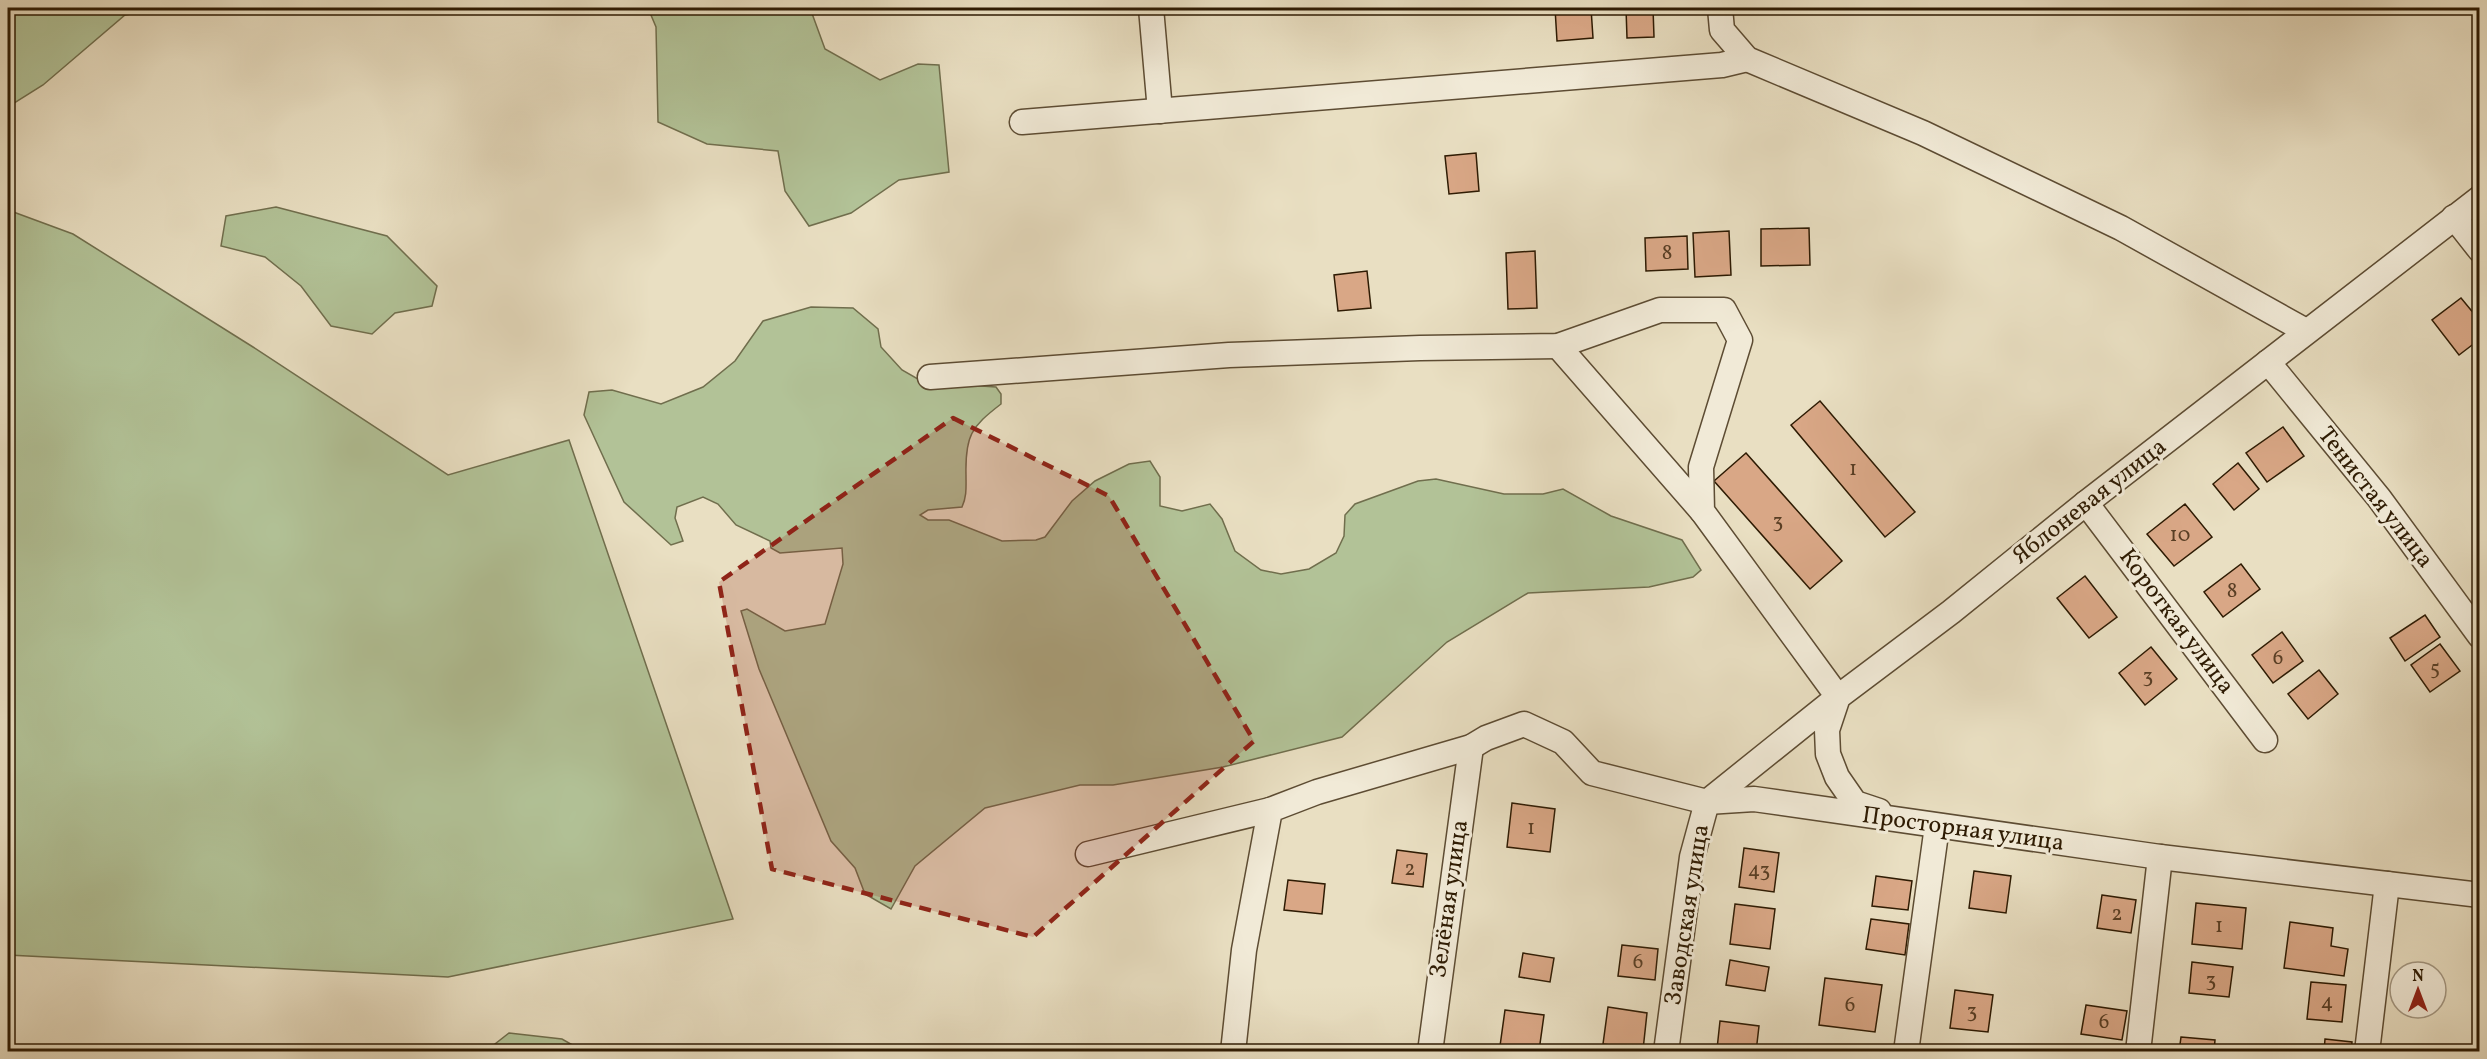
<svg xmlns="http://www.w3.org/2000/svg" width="2487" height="1059" font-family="Vollkorn,serif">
	<rect width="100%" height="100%" fill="#e9dfc2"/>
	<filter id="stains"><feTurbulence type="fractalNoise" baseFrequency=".00333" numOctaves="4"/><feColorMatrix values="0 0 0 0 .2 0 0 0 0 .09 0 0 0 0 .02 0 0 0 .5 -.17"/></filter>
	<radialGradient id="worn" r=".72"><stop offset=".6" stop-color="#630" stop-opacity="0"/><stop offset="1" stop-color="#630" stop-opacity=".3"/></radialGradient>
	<g fill="#b2c297" stroke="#706e4d" stroke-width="1.5">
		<path d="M 8,8 L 166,8 L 125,15 L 43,85 L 8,107 Z"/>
		<path d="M 648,8 L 810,8 L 825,49 L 880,80 L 918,64 L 939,65 L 949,172 L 899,180 L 851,213 L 809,226 L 785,191 L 778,151 L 707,144 L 658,122 L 656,27 Z"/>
		<path d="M 276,207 L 387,236 L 437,286 L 432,306 L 395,313 L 372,334 L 331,326 L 301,286 L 265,257 L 221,246 L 226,216 Z"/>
		<path d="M 8,210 L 73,234 L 253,347 L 448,475 L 569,440 L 733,919 L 448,977 L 8,955 Z"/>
		<path d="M 811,307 L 853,308 L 878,329 L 881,347 L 902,370 L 923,382 L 996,387 L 1001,394 L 1001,404 C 971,427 965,436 966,475 C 966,487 967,496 962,507 L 928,510 L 920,515 L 928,520 L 949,520 L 1002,541 L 1036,540 L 1045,537 L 1072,501 L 1095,481 L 1129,464 L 1150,461 L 1160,477 L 1160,506 L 1182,511 L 1210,504 L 1222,519 L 1235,551 L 1261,570 L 1281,574 L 1309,569 L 1336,553 L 1344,536 L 1345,515 L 1355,504 L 1418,481 L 1436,479 L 1504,494 L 1543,494 L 1563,489 L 1611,516 L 1682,540 L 1701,570 L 1693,577 L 1649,587 L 1528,593 L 1447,642 L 1342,737 L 1223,767 L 1113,785 L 1080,785 L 985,808 L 915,866 L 891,909 L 865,894 L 855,868 L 831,841 L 759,669 L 741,611 L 747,609 L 785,631 L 825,624 L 843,564 L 842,548 L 780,553 L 771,548 L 770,541 L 736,525 L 718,504 L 703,497 L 677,507 L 675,518 L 683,541 L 671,545 L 624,502 L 584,415 L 589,392 L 612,390 L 661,404 L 703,387 L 735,361 L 763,321 Z"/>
		<path d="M 509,1033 L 562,1039 L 583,1051 L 486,1051 Z"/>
	</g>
	<g fill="#d9a786" stroke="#2e1b03" stroke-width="1.5">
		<path d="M 1555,8 L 1591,8 L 1593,38 L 1557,41 Z"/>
		<path d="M 1626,8 L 1653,8 L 1654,37 L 1627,38 Z"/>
		<path d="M 1476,153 L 1479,191 L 1449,194 L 1445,156 Z"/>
		<path d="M 1809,228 L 1810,265 L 1761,266 L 1761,229 Z"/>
		<path d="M 1729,231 L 1731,275 L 1695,277 L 1693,233 Z"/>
		<path d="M 1687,236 L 1688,269 L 1646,271 L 1645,238 Z"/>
		<path d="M 1535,251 L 1537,308 L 1508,309 L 1506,253 Z"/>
		<path d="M 1367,271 L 1371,308 L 1338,311 L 1334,275 Z"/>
		<path d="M 2461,298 L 2480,321 L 2480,339 L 2459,355 L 2432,320 Z"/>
		<path d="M 1820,401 L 1915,512 L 1885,537 L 1791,425 Z"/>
		<path d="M 2283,427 L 2304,456 L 2267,482 L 2246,453 Z"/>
		<path d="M 1746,453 L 1842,561 L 1810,589 L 1714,481 Z"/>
		<path d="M 2238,463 L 2259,489 L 2234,510 L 2213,484 Z"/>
		<path d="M 2185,504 L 2212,537 L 2174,566 L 2147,534 Z"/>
		<path d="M 2241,564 L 2260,589 L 2223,617 L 2204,592 Z"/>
		<path d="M 2085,576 L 2117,617 L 2089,638 L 2057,598 Z"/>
		<path d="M 2425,615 L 2440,637 L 2405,661 L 2390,638 Z"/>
		<path d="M 2282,632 L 2303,661 L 2273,683 L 2252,655 Z"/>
		<path d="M 2440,644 L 2460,671 L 2430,692 L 2411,665 Z"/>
		<path d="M 2151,647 L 2177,679 L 2145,705 L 2119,673 Z"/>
		<path d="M 2319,670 L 2338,694 L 2308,719 L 2288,694 Z"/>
		<path d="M 1512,803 L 1555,809 L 1550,852 L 1507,847 Z"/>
		<path d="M 1744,848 L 1779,853 L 1774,892 L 1739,887 Z"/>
		<path d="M 1397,850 L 1427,854 L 1423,887 L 1392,883 Z"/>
		<path d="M 1974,871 L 2011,876 L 2006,913 L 1969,908 Z"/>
		<path d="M 1876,876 L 1912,881 L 1908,910 L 1872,906 Z"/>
		<path d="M 1288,880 L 1325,884 L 1322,914 L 1284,910 Z"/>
		<path d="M 2102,895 L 2136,900 L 2131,933 L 2097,928 Z"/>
		<path d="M 2196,903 L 2246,908 L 2242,949 L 2192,944 Z"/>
		<path d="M 1735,904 L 1775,909 L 1770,949 L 1730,944 Z"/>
		<path d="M 1871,919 L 1909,924 L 1905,955 L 1866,949 Z"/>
		<path d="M 2290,922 L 2333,928 L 2331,946 L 2348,949 L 2344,976 L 2284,968 Z"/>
		<path d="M 1622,945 L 1658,949 L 1655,980 L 1618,976 Z"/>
		<path d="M 1523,953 L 1554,958 L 1550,982 L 1519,977 Z"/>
		<path d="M 1730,960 L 1769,967 L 1765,991 L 1726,985 Z"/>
		<path d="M 2192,962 L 2233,967 L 2229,997 L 2189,993 Z"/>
		<path d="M 1825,978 L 1882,985 L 1875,1032 L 1819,1025 Z"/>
		<path d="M 2311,982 L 2346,985 L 2342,1022 L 2307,1019 Z"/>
		<path d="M 1955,990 L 1993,995 L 1988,1032 L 1950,1028 Z"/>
		<path d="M 2086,1005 L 2127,1011 L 2122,1040 L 2081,1034 Z"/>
		<path d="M 1608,1007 L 1647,1013 L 1643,1050 L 1603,1044 Z"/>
		<path d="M 1505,1010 L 1544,1015 L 1539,1051 L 1500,1046 Z"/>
		<path d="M 1720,1021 L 1759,1026 L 1756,1052 L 1717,1049 Z"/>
		<path d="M 2181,1037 L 2215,1040 L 2214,1052 L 2179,1052 Z"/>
		<path d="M 2325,1039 L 2352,1042 L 2351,1052 L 2324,1052 Z"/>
	</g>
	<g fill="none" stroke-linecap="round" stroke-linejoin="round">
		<g stroke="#5d4c33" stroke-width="27">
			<g id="minor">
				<path d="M 1151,8 L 1160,111"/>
				<path d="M 1720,8 L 1722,30 L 1747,59 L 1923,133 L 2121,228 L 2306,331"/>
				<path d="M 1022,122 L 1722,65 L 1747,59"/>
				<path d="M 2454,217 L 2480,250"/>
				<path d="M 1558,346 L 1702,511"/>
				<path d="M 2268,362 L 2379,498 L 2480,636"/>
				<path d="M 930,377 L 1229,355 L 1420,348 L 1558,346 L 1660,310 L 1724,310 L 1740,340 L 1701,467 L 1702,511 L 1838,697 L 1707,802 L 1692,857 L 1666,1052"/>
				<path d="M 2086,503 L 2265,740"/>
				<path d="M 1879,811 L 1855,803 L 1837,777 L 1828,754 L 1827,730 L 1838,697 L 1951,612 L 2086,503 L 2480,198"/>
				<path d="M 1088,854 L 1270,810"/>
				<path d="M 1233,1052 L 1244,950 L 1270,810 L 1317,792 L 1471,747 L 1486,738 L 1524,724 L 1563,742 L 1592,773 L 1707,802 L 1754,799 L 2160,857 L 2480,895"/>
				<path d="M 1430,1052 L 1471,747"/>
				<path d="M 1906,1052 L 1937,826"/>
				<path d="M 2138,1052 L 2160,857"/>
				<path d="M 2367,1052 L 2387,884"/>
			</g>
		</g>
		<use href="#minor" stroke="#f1ead7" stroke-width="24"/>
	</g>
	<path fill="#8f2418" fill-opacity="0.2" stroke="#8f2418" stroke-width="4.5" stroke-dasharray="12 8" stroke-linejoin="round" d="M 953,418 L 1109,496 L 1254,741 L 1033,937 L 772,869 L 719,582 Z"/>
	<g text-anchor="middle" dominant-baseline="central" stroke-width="6" stroke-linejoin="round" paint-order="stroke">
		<g font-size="21" fill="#593e24">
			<text x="1667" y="253">8</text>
			<text x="1853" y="469">1</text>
			<text x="1778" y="521">3</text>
			<text x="2180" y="535">10</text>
			<text x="2232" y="591">8</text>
			<text x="2278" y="658">6</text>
			<text x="2435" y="668">5</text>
			<text x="2148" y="676">3</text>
			<text x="1531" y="828">1</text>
			<text x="1410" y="869">2</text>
			<text x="1759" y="870">43</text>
			<text x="2117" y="914">2</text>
			<text x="2219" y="926">1</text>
			<text x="1638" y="962">6</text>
			<text x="2211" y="980">3</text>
			<text x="2327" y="1002">4</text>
			<text x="1850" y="1005">6</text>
			<text x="1972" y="1011">3</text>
			<text x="2104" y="1022">6</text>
		</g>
		<g font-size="24" fill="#2e1b03" stroke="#f1ead7">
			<text transform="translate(2375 498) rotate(52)">Тенистая улица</text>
			<text transform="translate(2090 502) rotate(-38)">Яблоневая улица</text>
			<text transform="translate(2176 622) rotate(53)">Короткая улица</text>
			<text transform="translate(1963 830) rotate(8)">Просторная улица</text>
			<text transform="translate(1450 899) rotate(-82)">Зелёная улица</text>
			<text transform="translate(1688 915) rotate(-81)">Заводская улица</text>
		</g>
	</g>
	<rect width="2487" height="1059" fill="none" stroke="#e9dfc2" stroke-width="30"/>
	<rect x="9" y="9" width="2469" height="1041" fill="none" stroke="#2e1b03" stroke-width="3"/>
	<rect x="15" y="15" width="2457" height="1029" fill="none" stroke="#2e1b03" stroke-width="1.5"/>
	<g transform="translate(2418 990)"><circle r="28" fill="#f1ead7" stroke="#a39782" stroke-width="1.5"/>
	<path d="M0-4.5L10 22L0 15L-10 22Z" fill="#8f2418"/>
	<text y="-9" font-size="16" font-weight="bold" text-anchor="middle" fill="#2e1b03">N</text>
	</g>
	<rect width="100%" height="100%" filter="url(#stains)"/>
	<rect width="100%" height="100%" fill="url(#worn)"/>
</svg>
